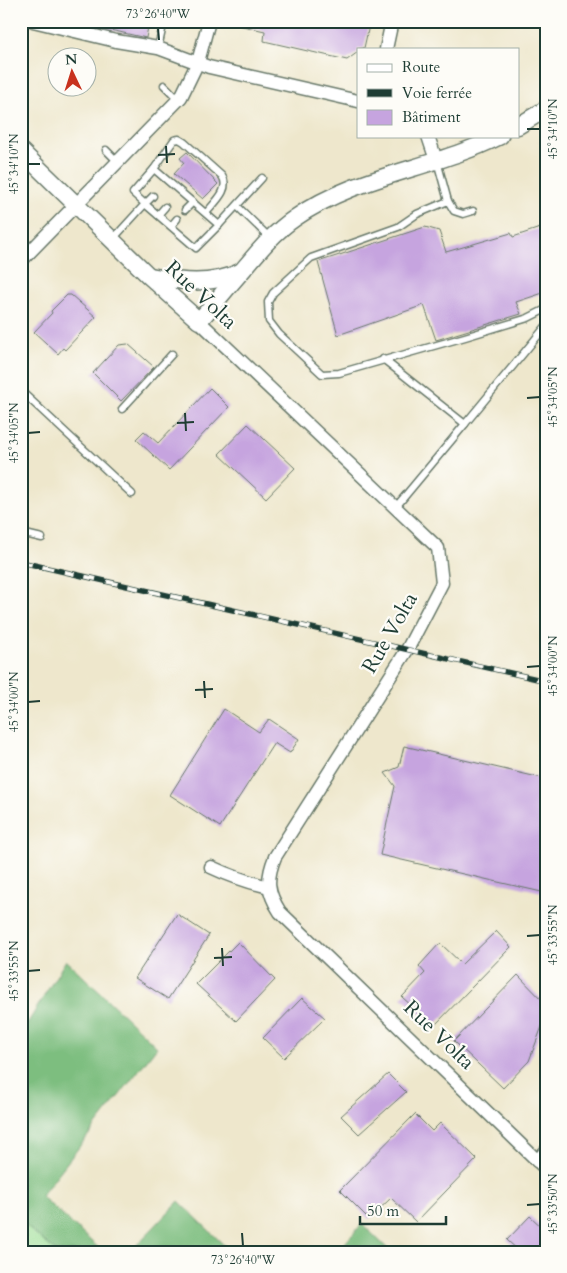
<svg xmlns="http://www.w3.org/2000/svg" width="567" height="1273" font-family="Cardo,serif">
	<rect width="100%" height="100%" fill="#fdfcf7"/>
	<filter id="ink" filterUnits="userSpaceOnUse"><feTurbulence type="fractalNoise" baseFrequency=".02" numOctaves="2"/><feDisplacementMap in="SourceGraphic" scale="10" xChannelSelector="R" yChannelSelector="G"/><feConvolveMatrix kernelMatrix="1 2 1 2 8 2 1 2 1" color-interpolation-filters="sRGB"/></filter>
	<filter id="wash" filterUnits="userSpaceOnUse"><feTurbulence type="fractalNoise" baseFrequency=".0096" numOctaves="4" result="noise"/><feDisplacementMap in="SourceGraphic" scale="20" xChannelSelector="R" yChannelSelector="G"/><feGaussianBlur stdDeviation="1.12" result="paint"/><feColorMatrix in="noise" values="0 0 0 0 0 0 0 0 0 0 0 0 0 0 0 0 0 1.4 0 .05"/><feComposite in="paint" operator="in"/></filter>
	<g filter="url(#wash)">
		<rect width="100%" height="100%" fill="#eee7cc"/>
		<path fill="#9cdf96" stroke="#5e8e65" d="M 21,1222 L 57,1252 L 21,1252 Z"/>
		<g fill="#7dbe7f" stroke="#4e7e5a">
			<path d="M 66,960 L 157,1047 L 41,1196 L 103,1252 L 57,1252 L 21,1222 L 21,1034 Z"/>
			<path d="M 179,1201 L 231,1252 L 130,1252 Z"/>
			<path d="M 362,1224 L 391,1252 L 337,1252 Z"/>
		</g>
		<g id="blocks">
			<g fill="#c6a4df">
				<path d="M 88,21 L 149,21 L 146,38 L 88,25 Z"/>
				<path d="M 238,21 L 370,21 L 364,48 L 358,49 L 358,52 L 347,60 L 264,41 L 265,31 L 238,25 Z"/>
				<path d="M 187,152 L 218,184 L 203,199 L 174,174 L 184,163 L 180,158 Z"/>
				<path d="M 546,226 L 546,292 L 516,302 L 521,314 L 436,340 L 424,305 L 338,335 L 318,262 L 425,227 L 439,231 L 446,252 L 511,233 L 513,237 Z"/>
				<path d="M 67,295 L 71,295 L 96,317 L 65,350 L 63,348 L 58,354 L 34,332 L 52,313 L 51,311 Z"/>
				<path d="M 128,344 L 154,367 L 121,401 L 93,373 L 119,345 Z"/>
				<path d="M 210,388 L 229,407 L 169,470 L 136,439 L 144,431 L 158,443 Z"/>
				<path d="M 248,424 L 295,468 L 266,498 L 219,454 Z"/>
				<path d="M 224,709 L 259,732 L 269,719 L 299,739 L 290,753 L 274,743 L 220,827 L 170,795 Z"/>
				<path d="M 404,746 L 546,779 L 546,893 L 380,855 L 395,786 L 385,773 L 399,767 Z"/>
				<path d="M 177,914 L 209,935 L 168,999 L 135,978 Z"/>
				<path d="M 496,931 L 511,947 L 434,1026 L 402,997 L 425,973 L 419,966 L 440,943 L 462,964 Z"/>
				<path d="M 238,942 L 275,980 L 236,1021 L 196,984 Z"/>
				<path d="M 518,975 L 546,1004 L 546,1016 L 529,1061 L 503,1088 L 454,1041 Z"/>
				<path d="M 302,998 L 325,1018 L 284,1058 L 263,1038 Z"/>
				<path d="M 388,1074 L 406,1092 L 359,1134 L 341,1116 Z"/>
				<path d="M 415,1114 L 432,1131 L 440,1123 L 477,1159 L 416,1222 L 391,1198 L 369,1219 L 340,1190 Z"/>
				<path d="M 530,1216 L 546,1231 L 546,1252 L 520,1252 L 507,1240 Z"/>
			</g>
		</g>
	</g>
	<g filter="url(#ink)">
		<use href="#blocks" fill-opacity="0" stroke="#677869" stroke-width="1"/>
		<g fill="none" stroke-linecap="round" stroke-linejoin="round">
			<g stroke="#677869" stroke-width="9">
				<g id="service">
					<path d="M 158,48 L 164,21"/>
					<path d="M 164,85 L 179,100"/>
					<path d="M 106,150 L 118,162"/>
					<path d="M 437,161 L 448,201 L 454,211 L 463,214 L 473,211"/>
					<path d="M 154,169 L 174,140 L 179,139 L 184,142 L 222,176 C 231,189 215,202 206,213"/>
					<path d="M 448,201 L 417,214 L 398,227 L 311,258 L 273,293 L 268,302 L 269,321 L 279,334 L 322,374 L 339,373 L 465,337 L 528,318 L 546,309"/>
					<path d="M 237,206 L 270,238"/>
					<path d="M 185,210 L 193,202"/>
					<path d="M 158,215 L 165,207"/>
					<path d="M 219,225 L 262,178"/>
					<path d="M 171,226 L 177,219"/>
					<path d="M 113,239 L 145,204 L 133,193 L 154,169 L 219,225 L 196,248 L 145,204 L 153,196"/>
					<path d="M 383,359 L 465,424 L 546,326"/>
					<path d="M 21,391 L 132,494"/>
					<path d="M 122,409 L 172,354"/>
					<path d="M 395,508 L 465,424"/>
					<path d="M 21,533 L 42,538"/>
				</g>
			</g>
			<g stroke="#677869" stroke-width="15">
				<g id="minor">
					<path d="M 33,21 L 116,41 L 158,48 L 209,67 L 358,101"/>
					<path d="M 386,49 L 392,21"/>
					<path d="M 428,136 L 436,160"/>
					<path d="M 21,261 L 181,97 L 198,62 L 209,21"/>
					<path d="M 199,321 L 438,548 L 442,583 L 407,650 L 275,857 C 266,879 267,892 280,912 L 546,1169"/>
					<path d="M 211,867 C 230,876 248,882 269,887"/>
					<path d="M 537,1161 L 546,1151"/>
				</g>
			</g>
			<g stroke="#677869" stroke-width="19">
				<g id="tertiary">
					<path d="M 518,126 L 546,109"/>
					<path d="M 21,151 L 148,275 L 199,321 C 213,305 227,288 241,272 C 258,252 273,233 295,218 C 356,175 434,169 500,136"/>
					<path d="M 150,276 C 182,282 210,286 240,272"/>
				</g>
			</g>
			<use href="#service" stroke="#fff" stroke-width="6"/>
			<use href="#minor" stroke="#fff" stroke-width="12"/>
			<use href="#tertiary" stroke="#fff" stroke-width="16"/>
			<g stroke="#1f3d34" stroke-width="5.5">
				<path id="rail" d="M 21,562 L 546,681"/>
			</g>
			<use href="#rail" stroke="#fdfcf7" stroke-width="4" stroke-dasharray="11" stroke-linecap="butt"/>
		</g>
	</g>
	<path fill="none" stroke="#1f3d34" stroke-width="2" d="M 158,28 L 159,40M 527,129 L 540,129M 166,146 L 167,163M 158,155 L 175,154M 28,164 L 40,164M 527,398 L 540,397M 185,413 L 186,431M 177,423 L 194,422M 28,433 L 40,432M 527,667 L 540,666M 204,681 L 205,698M 195,690 L 213,689M 28,702 L 40,701M 527,936 L 540,935M 222,948 L 223,966M 214,958 L 232,957M 28,971 L 40,970M 527,1205 L 540,1204M 242,1233 L 243,1246"/>
	<g text-anchor="middle" dominant-baseline="central" stroke-width="4.5" stroke-linejoin="round" paint-order="stroke">
		<g font-size="21" fill="#1f3d34" stroke="#fdfcf7">
			<text transform="translate(201 295) rotate(43)">Rue Volta</text>
			<text transform="translate(390 633) rotate(-60)">Rue Volta</text>
			<text transform="translate(439 1035) rotate(44)">Rue Volta</text>
		</g>
	</g>
	<rect width="567" height="1273" fill="none" stroke="#fdfcf7" stroke-width="55"/>
	<rect x="357" y="48" width="162" height="90" fill="#fdfcf7" stroke="#a4b0a9"/>
	<rect x="367" y="64" width="25" height="8" fill="#ffffff" stroke="#a4b0a9"/>
	<text x="402" y="72" font-size="15" fill="#1f3d34">Route</text>
	<rect x="367" y="89" width="25" height="8" fill="#1f3d34" stroke="#a4b0a9"/>
	<text x="402" y="98" font-size="15" fill="#1f3d34">Voie ferrée</text>
	<rect x="367" y="110" width="25" height="15" fill="#c6a4df" stroke="#a4b0a9"/>
	<text x="402" y="122" font-size="15" fill="#1f3d34">Bâtiment</text>
	<g transform="translate(72 72) rotate(356)"><circle r="24" fill="#fdfcf7" stroke="#a4b0a9"/>
	<path d="M0-4L9 19L0 12L-9 19Z" fill="#c8321e"/>
	<text y="-8" font-size="14" font-weight="bold" text-anchor="middle" fill="#1f3d34">N</text>
	</g>
	<path d="M360 1216v8h86v-8" fill="none" stroke="#1f3d34" stroke-width="2.5"/>
	<text x="367" y="1216" font-size="15" fill="#1f3d34" stroke="#fdfcf7" stroke-width="4" paint-order="stroke">50 m</text>
	<rect x="28" y="28" width="512" height="1218" fill="none" stroke="#1f3d34" stroke-width="2"/>
	<g font-size="12" text-anchor="middle" fill="#1f3d34">
		<text x="158" y="18">73°26'40"W</text>
		<text transform="translate(553 129) rotate(-90)" y="4">45°34'10"N</text>
		<text transform="translate(14 164) rotate(-90)" y="4">45°34'10"N</text>
		<text transform="translate(553 397) rotate(-90)" y="4">45°34'05"N</text>
		<text transform="translate(14 433) rotate(-90)" y="4">45°34'05"N</text>
		<text transform="translate(553 666) rotate(-90)" y="4">45°34'00"N</text>
		<text transform="translate(14 702) rotate(-90)" y="4">45°34'00"N</text>
		<text transform="translate(553 935) rotate(-90)" y="4">45°33'55"N</text>
		<text transform="translate(14 971) rotate(-90)" y="4">45°33'55"N</text>
		<text transform="translate(553 1204) rotate(-90)" y="4">45°33'50"N</text>
		<text x="243" y="1264">73°26'40"W</text>
	</g>
</svg>
